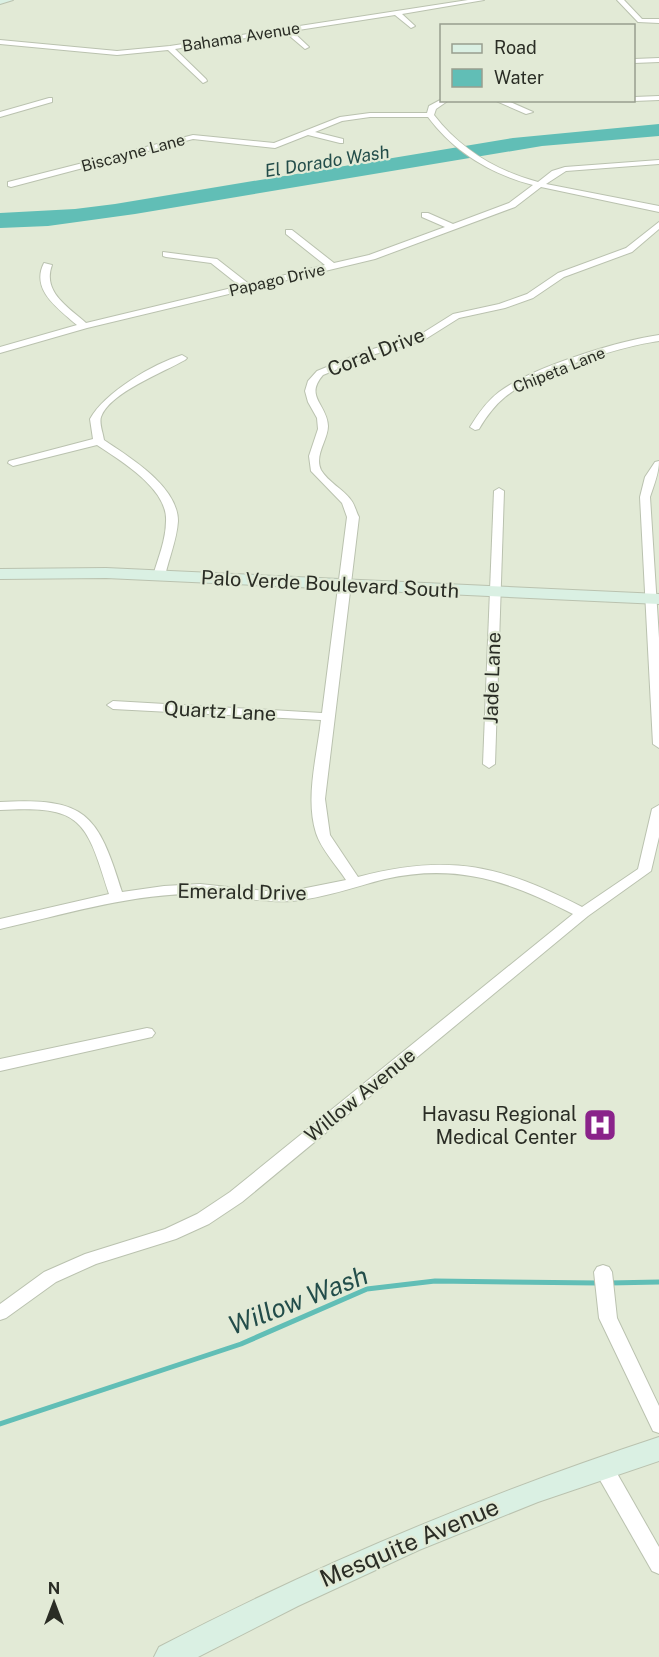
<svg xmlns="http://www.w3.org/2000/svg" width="659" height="1657" font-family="'Public Sans',sans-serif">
	<rect width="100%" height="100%" fill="#e2ead6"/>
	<path fill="#61beb6" d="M 659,124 L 659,136 L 542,146 L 135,214 L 48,226 L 0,228 L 0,213 L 75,209 L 115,204 L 513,138 Z"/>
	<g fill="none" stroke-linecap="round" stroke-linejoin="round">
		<g stroke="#61beb6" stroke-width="5">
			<path d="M 609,1283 L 659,1282"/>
			<path d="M 0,1424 L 241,1344 L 367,1289 L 435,1281 L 598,1283"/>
		</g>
		<g stroke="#bac2af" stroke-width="2">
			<g id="street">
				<path d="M 468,0 L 484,0 L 402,14 L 415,26 L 411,28 L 395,15 L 292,31 L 309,47 L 305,49 L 285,32 L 175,49 L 206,79 L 207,81 L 203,83 L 168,50 L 117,55 L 0,44 L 0,40 L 117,51 L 170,46 Z"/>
				<path d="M 617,0 L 624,0 L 642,19 L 659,19 L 659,23 L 638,22 Z"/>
				<path d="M 659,58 L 659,62 L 634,63 L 634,59 Z"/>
				<path d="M 659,96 L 659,100 L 634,101 L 631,100 L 634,100 L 634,97 Z"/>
				<path d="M 49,98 L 52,98 L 52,102 L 0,117 L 0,112 Z"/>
				<path d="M 442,99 L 449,100 L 436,109 L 434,115 C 460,149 497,171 538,182 L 552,171 L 565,167 L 659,160 L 659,164 L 566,171 L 546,184 L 659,206 L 659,212 L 541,187 L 515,207 L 375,259 L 87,328 L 0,353 L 0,347 L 77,325 C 59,309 30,290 44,263 L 52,265 C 42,292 68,307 86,323 L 240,286 L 211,263 L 166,257 L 163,256 L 163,252 L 217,259 L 249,284 L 325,265 L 286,234 L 286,230 L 292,230 L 334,263 L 369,255 L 445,227 L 422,217 L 422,213 L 428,213 L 453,224 L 509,203 L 533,185 C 491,174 454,152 428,117 L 370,117 L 342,121 L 315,132 L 343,139 L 343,143 L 340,143 L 308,135 L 275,148 L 193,139 L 11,187 L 8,186 L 8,182 L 193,135 L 274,143 L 340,117 L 370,113 L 427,113 L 429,106 Z"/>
				<path d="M 494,100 L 506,100 L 533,112 L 526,114 Z"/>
				<path d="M 659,222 L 659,229 L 632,252 L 564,277 L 533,298 L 505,308 L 459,318 L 424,340 L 372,355 L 323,375 C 304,397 327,404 328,426 C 328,440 314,455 321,470 C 328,482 343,489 351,500 C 355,505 356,512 359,517 L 325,799 L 330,835 L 358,877 C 449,853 500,865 582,907 L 638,869 L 652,809 L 659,805 L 659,837 L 651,871 L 588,916 L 242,1202 L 209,1224 L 176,1239 L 96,1264 L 56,1282 L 6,1318 L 0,1320 L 0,1304 L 44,1272 L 85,1254 L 165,1229 L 197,1214 L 230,1192 L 573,914 C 509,881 457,863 385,879 C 354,887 324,898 292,901 C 257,904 222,892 187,894 C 123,896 62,915 0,929 L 0,919 L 109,894 C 86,821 83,805 0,810 L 0,802 C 86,797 98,814 122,892 L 164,886 L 200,884 L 265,891 L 291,891 L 346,880 C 337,866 321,849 316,833 C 305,798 317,756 321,720 L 113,709 L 107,705 L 113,701 L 322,713 L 347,517 L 342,503 L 311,471 L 309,456 L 318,429 L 317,418 L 308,402 L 305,391 L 308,381 L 317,371 L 366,351 L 418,336 L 453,314 L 499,304 L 527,294 L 558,273 L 626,248 Z"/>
				<path d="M 659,335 L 659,341 C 621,346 535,373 505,397 C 494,406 486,417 479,429 L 475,430 L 470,427 C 478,414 487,401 499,392 C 532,367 618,341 659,335 Z"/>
				<path d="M 182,355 L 187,358 L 185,360 C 164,372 109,393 101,417 C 99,423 103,433 104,440 C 129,457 178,486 178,521 C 177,539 169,558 165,576 L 159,579 L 153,576 C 158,558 166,540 166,521 C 168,489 121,461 97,445 L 13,466 L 8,463 L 9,461 L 93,439 L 90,419 C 105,392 153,364 182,355 Z"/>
				<path d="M 659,461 C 659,473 654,485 650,497 L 659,638 L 659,748 L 653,744 L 640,497 L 645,477 L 655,462 Z"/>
				<path d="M 499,488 L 504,491 L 495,764 L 489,768 L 483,764 L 494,491 Z"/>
				<path d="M 147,1028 L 152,1029 L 155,1033 L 152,1037 L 0,1071 L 0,1059 Z"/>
				<path d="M 603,1265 L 609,1267 L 612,1272 L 617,1318 L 659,1406 L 659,1433 L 653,1431 L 599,1318 L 594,1272 L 597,1267 Z"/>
				<path d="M 603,1459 L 610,1461 L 659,1547 L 659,1574 L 652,1571 L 596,1473 L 594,1467 L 596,1461 Z"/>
			</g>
		</g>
		<g stroke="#bac2af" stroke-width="2">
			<g id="secondary">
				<path d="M 0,0 L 13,0 L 0,4 Z"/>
				<path d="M 106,568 L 659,594 L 659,604 L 106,578 L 0,579 L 0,569 Z"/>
				<path d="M 659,1437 L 659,1461 L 538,1502 L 419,1550 L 298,1606 L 198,1657 L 154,1657 L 159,1647 C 320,1563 486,1494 659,1437 Z"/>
			</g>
		</g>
		<use href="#street" fill="#fff" fill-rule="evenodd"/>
		<use href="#secondary" fill="#daf0e3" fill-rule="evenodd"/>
	</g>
	<defs>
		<g id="hospital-square" transform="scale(1.725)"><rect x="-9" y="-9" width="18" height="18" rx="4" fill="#8a238a" stroke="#e2ead6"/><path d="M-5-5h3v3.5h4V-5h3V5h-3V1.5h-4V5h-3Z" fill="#fff"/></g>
	</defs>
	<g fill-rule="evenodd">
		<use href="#hospital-square" x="600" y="1125"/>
	</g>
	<g text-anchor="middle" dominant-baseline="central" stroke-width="4.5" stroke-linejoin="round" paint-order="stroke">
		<g font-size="16" fill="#2a2d25" stroke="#e2ead6">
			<text transform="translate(241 37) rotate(-9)">Bahama Avenue</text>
			<text transform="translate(133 153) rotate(-15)">Biscayne Lane</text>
			<text transform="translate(277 280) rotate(-13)">Papago Drive</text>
			<text transform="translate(559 370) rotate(-22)">Chipeta Lane</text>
		</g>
		<g font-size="18" font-style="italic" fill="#234d4a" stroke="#e2ead6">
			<text transform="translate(327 161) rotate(-9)">El Dorado Wash</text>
		</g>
		<g font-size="20" fill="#2a2d25" stroke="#e2ead6">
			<text transform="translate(376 352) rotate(-21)">Coral Drive</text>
			<text transform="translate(330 584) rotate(3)">Palo Verde Boulevard South</text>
			<text transform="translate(492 678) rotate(-88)">Jade Lane</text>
			<text transform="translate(220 711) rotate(3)">Quartz Lane</text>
			<text transform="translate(242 892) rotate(1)">Emerald Drive</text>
			<text transform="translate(360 1095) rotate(-39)">Willow Avenue</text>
		</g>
		<g font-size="20" fill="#2a2d25" stroke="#e2ead6" text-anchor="end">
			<text x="577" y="1114">Havasu Regional<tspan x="577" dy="23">Medical Center</tspan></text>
		</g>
		<g font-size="24" fill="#2a2d25" stroke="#e2ead6">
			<text transform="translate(409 1542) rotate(-23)">Mesquite Avenue</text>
		</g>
		<g font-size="26" font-style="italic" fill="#234d4a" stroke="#e2ead6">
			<text transform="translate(298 1300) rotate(-21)">Willow Wash</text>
		</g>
	</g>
	<rect x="440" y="24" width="195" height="78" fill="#e2ead6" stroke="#989e8f" stroke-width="1.5"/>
	<rect x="452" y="44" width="30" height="9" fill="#daf0e3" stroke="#989e8f" stroke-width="1.5"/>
	<text x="494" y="54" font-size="18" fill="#2a2d25">Road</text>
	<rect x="452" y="69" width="30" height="18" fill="#61beb6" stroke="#989e8f" stroke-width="1.5"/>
	<text x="494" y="84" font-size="18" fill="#2a2d25">Water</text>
	<g transform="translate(54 1603)" stroke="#e2ead6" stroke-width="4.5" paint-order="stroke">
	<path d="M0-4.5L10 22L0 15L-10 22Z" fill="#2a2d25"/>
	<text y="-9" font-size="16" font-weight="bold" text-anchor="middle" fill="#2a2d25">N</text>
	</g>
</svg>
